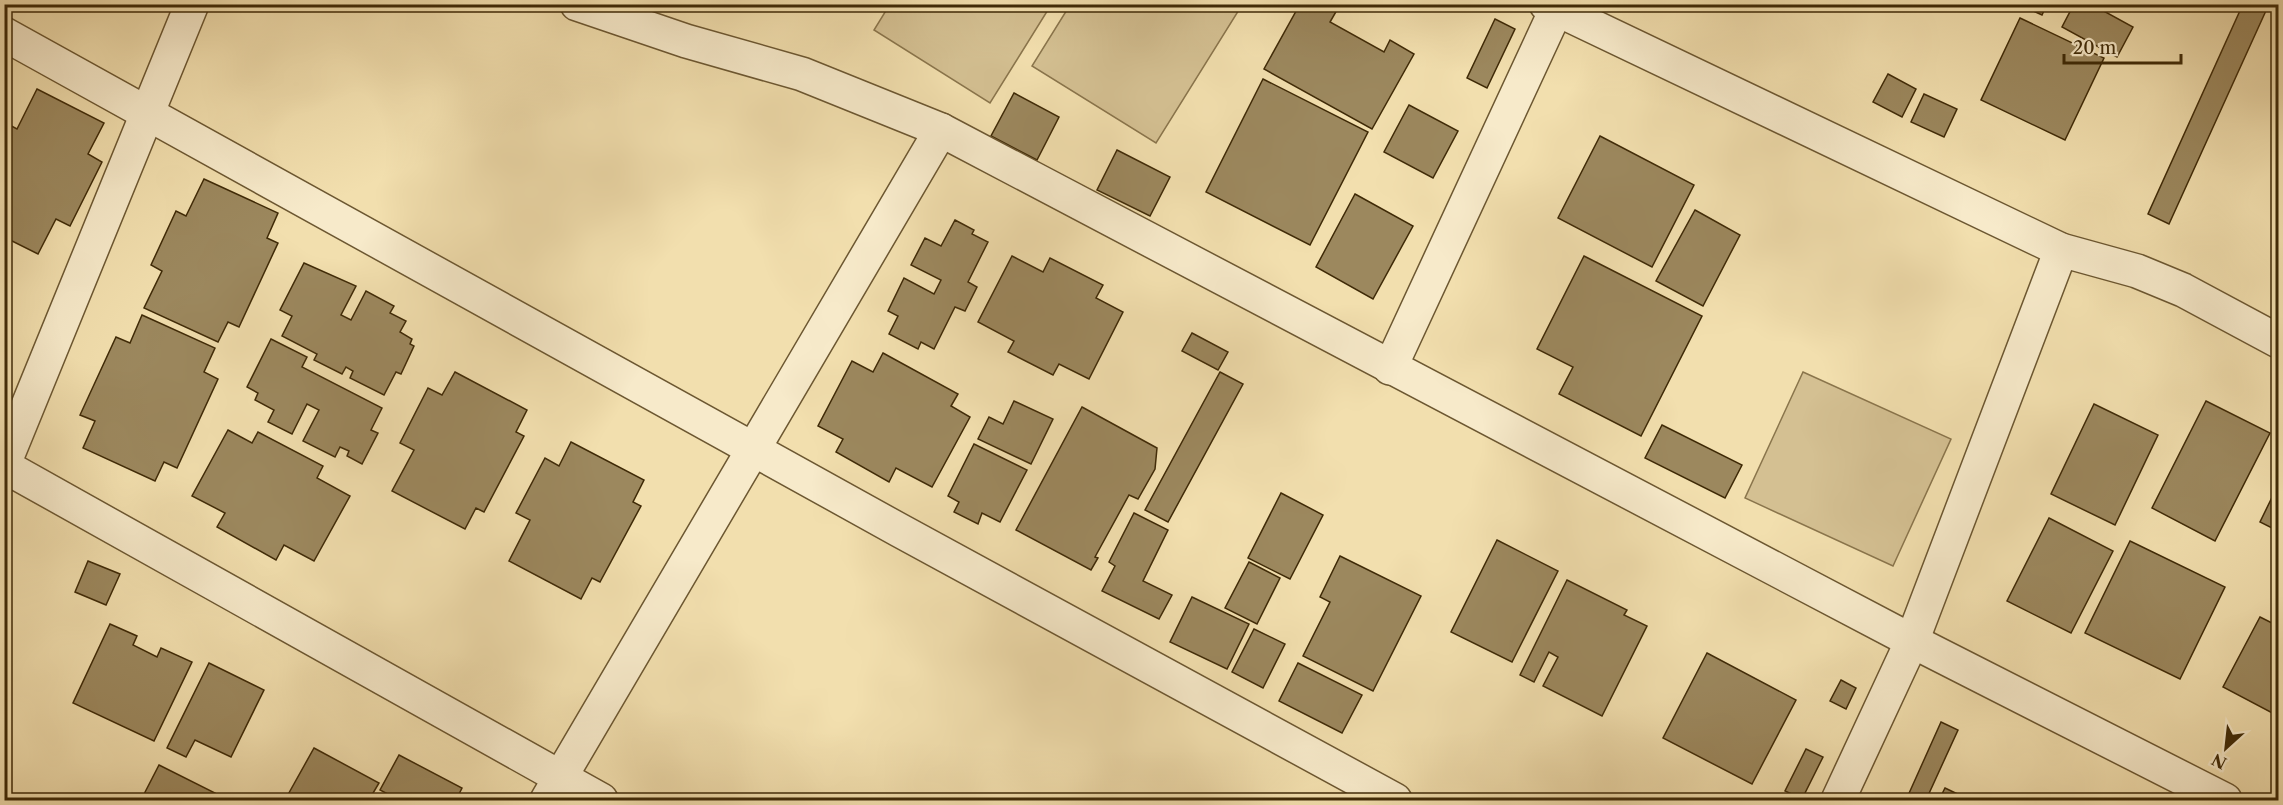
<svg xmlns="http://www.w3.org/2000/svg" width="2283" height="805" font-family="'Libre Caslon Text',serif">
	<rect width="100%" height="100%" fill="#f2dfae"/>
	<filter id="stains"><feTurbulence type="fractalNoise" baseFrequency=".00333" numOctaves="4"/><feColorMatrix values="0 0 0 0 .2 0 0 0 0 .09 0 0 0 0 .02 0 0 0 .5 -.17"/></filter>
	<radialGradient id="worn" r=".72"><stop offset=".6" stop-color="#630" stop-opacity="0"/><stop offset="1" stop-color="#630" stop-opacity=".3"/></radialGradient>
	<g fill="#d4c092" stroke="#8a754c" stroke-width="1.5">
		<path d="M 890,4 L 1051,4 L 1051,5 L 990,103 L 874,30 Z"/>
		<path d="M 1070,5 L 1070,4 L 1242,5 L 1156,143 L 1032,66 Z"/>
		<path d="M 1803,372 L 1951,439 L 1893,566 L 1745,498 Z"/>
	</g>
	<g fill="#9c885e" stroke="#3f2a07" stroke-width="1.5">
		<path d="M 1300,4 L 1328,4 L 1337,10 L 1330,22 L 1384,52 L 1390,40 L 1414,54 L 1372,129 L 1264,69 Z"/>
		<path d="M 2018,4 L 2047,4 L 2042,15 Z"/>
		<path d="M 2074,4 L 2091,4 L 2133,27 L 2117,57 L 2062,27 Z"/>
		<path d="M 2134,4 L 2148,4 L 2145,10 Z"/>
		<path d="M 2243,4 L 2269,4 L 2169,224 L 2148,214 Z"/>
		<path d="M 2020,18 L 2104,58 L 2065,140 L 1981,100 Z"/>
		<path d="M 1495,19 L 1515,29 L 1487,88 L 1467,78 Z"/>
		<path d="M 1888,74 L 1916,89 L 1902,117 L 1873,102 Z"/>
		<path d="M 1263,79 L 1368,132 L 1310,245 L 1206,192 Z"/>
		<path d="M 37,89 L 104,123 L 88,154 L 102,162 L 70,226 L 56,219 L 38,254 L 4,237 L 4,122 L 17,129 Z"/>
		<path d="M 1014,93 L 1059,117 L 1037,160 L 991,136 Z"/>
		<path d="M 1924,94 L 1957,109 L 1944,137 L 1911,122 Z"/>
		<path d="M 1409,105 L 1458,131 L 1433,178 L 1384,152 Z"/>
		<path d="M 1600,136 L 1694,185 L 1652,267 L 1558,218 Z"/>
		<path d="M 1117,150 L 1170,177 L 1150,216 L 1097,190 Z"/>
		<path d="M 204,179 L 278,213 L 267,238 L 278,243 L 239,327 L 228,322 L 218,342 L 144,308 L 162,271 L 151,265 L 176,211 L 186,216 Z"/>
		<path d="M 1355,194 L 1413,226 L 1373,299 L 1316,267 Z"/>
		<path d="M 1695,210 L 1740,235 L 1703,306 L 1656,281 Z"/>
		<path d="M 955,220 L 974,230 L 972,234 L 988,242 L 968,282 L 977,287 L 965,311 L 955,307 L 934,349 L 921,342 L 918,349 L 889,334 L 898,316 L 888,311 L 904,278 L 934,294 L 941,280 L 911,265 L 925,238 L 941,246 Z"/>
		<path d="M 1012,256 L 1043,272 L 1050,258 L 1103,285 L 1096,298 L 1123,312 L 1089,379 L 1059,364 L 1053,375 L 1008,352 L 1014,341 L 978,322 Z"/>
		<path d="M 1584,256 L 1702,316 L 1641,436 L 1559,394 L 1573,367 L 1537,349 Z"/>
		<path d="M 304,263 L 356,286 L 341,315 L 351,320 L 366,291 L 394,306 L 390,313 L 406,321 L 400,332 L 412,339 L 410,344 L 414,346 L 401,374 L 396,372 L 384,395 L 350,378 L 353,371 L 346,367 L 342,374 L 314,360 L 317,354 L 282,336 L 292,316 L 280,310 Z"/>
		<path d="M 142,315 L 215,348 L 204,372 L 218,379 L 177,468 L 164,462 L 155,481 L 83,448 L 95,421 L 80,415 L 116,337 L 130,343 Z"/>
		<path d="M 1192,333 L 1228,352 L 1218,370 L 1182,351 Z"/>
		<path d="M 271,339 L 307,357 L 302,367 L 382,408 L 371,430 L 378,433 L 362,464 L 347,456 L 349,451 L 340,447 L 335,457 L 303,441 L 319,410 L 307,404 L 292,434 L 268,422 L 274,410 L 255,400 L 258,393 L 247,387 Z"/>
		<path d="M 883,353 L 958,394 L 951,406 L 970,417 L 932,487 L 896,468 L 889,482 L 836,452 L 843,439 L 818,426 L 852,361 L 873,372 Z"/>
		<path d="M 4,368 L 11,371 L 4,385 Z"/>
		<path d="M 455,372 L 527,410 L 516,432 L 524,436 L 484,512 L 476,508 L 465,529 L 392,491 L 414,450 L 400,443 L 428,388 L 442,395 Z"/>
		<path d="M 1220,372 L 1243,384 L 1168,522 L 1145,510 Z"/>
		<path d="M 1014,401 L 1053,419 L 1031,464 L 978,439 L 989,417 L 1003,424 Z"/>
		<path d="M 2206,401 L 2270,433 L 2215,541 L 2152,508 Z"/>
		<path d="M 2094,404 L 2158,435 L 2115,525 L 2051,494 Z"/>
		<path d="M 1082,407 L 1157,448 L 1155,469 L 1138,499 L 1129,495 L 1095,557 L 1098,558 L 1091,570 L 1016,530 Z"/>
		<path d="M 1662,425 L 1742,465 L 1725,498 L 1645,458 Z"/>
		<path d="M 228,430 L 252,443 L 258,432 L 323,466 L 317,478 L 350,496 L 314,561 L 284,545 L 276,560 L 217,527 L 225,513 L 192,496 Z"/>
		<path d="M 571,442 L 644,480 L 633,502 L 641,506 L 600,582 L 592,578 L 581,599 L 509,561 L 530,520 L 516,513 L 545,458 L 559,466 Z"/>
		<path d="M 974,444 L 1027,470 L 1000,522 L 982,513 L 978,524 L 954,512 L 959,502 L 948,496 Z"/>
		<path d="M 2278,485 L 2278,531 L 2260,522 Z"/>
		<path d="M 1281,493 L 1323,515 L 1290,579 L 1248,558 Z"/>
		<path d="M 1134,513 L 1168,530 L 1143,581 L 1172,595 L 1159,619 L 1102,591 L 1115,566 L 1109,562 Z"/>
		<path d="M 2049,518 L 2113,551 L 2071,633 L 2007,601 Z"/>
		<path d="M 1497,540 L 1558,571 L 1512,662 L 1451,632 Z"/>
		<path d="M 2130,541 L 2225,587 L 2180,679 L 2085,633 Z"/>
		<path d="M 1340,556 L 1421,596 L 1373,691 L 1303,656 L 1330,602 L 1320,597 Z"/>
		<path d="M 88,561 L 120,574 L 106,605 L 75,592 Z"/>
		<path d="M 1249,562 L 1280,578 L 1257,624 L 1225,608 Z"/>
		<path d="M 1567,580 L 1627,610 L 1624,615 L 1647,626 L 1602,716 L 1543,686 L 1558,657 L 1549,652 L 1534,682 L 1520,675 Z"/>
		<path d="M 1192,597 L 1249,624 L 1227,669 L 1170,642 Z"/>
		<path d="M 2260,617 L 2278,626 L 2278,716 L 2223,687 Z"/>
		<path d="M 110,624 L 137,636 L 133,645 L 157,657 L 161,648 L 192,662 L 154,741 L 73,703 Z"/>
		<path d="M 1254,629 L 1285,644 L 1263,688 L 1232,672 Z"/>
		<path d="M 1707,653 L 1796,700 L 1752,784 L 1663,738 Z"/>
		<path d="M 209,663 L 264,690 L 231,757 L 195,740 L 186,757 L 167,748 Z"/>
		<path d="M 1298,663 L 1362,695 L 1342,733 L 1279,701 Z"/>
		<path d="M 1841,680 L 1856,688 L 1846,709 L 1830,701 Z"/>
		<path d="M 1941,722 L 1958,730 L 1926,800 L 1906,800 Z"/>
		<path d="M 314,748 L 379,783 L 369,800 L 285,800 Z"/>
		<path d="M 1806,749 L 1823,757 L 1802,799 L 1785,791 Z"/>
		<path d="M 399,755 L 462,788 L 456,800 L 399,800 L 380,790 Z"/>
		<path d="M 159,765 L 215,793 L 211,800 L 141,800 Z"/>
		<path d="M 1945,788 L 1970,800 L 1939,800 Z"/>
		<path d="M 1741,794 L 1754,800 L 1738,800 Z"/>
	</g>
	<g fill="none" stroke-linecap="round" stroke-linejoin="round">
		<g stroke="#6c5731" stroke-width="36">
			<g id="street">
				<path d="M 577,4 L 686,41 L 802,74 L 941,130 L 1912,641 L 2225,800"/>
				<path d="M 1546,4 L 2061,250 L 2137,271 L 2183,290 L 2278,341"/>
				<path d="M 4,34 L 899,530 L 1395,800"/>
				<path d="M 1390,368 L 1556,10"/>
				<path d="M 4,464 L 192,4"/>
				<path d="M 4,466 L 601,800"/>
				<path d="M 547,800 L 941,130"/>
				<path d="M 1838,800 L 1912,641 L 2061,250"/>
			</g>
		</g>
		<use href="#street" stroke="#f7eaca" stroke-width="33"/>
	</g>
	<rect width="2283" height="805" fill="none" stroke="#f2dfae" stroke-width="24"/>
	<rect x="6" y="6" width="2271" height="793" fill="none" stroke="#3f2a07" stroke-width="3"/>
	<rect x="12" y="12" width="2259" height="781" fill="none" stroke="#3f2a07" stroke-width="1.5"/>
	<g transform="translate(2226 748) rotate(207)" stroke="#f7eaca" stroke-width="4.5" paint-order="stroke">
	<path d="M0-4.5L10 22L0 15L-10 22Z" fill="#3f2a07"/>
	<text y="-9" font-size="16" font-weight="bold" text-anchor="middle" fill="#3f2a07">N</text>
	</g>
	<path d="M2064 54v9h117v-9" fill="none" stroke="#3f2a07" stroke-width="3"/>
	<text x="2073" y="54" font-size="18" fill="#3f2a07" stroke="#f7eaca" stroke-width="4.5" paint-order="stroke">20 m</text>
	<rect width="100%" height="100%" filter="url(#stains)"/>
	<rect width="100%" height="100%" fill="url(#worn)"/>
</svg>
